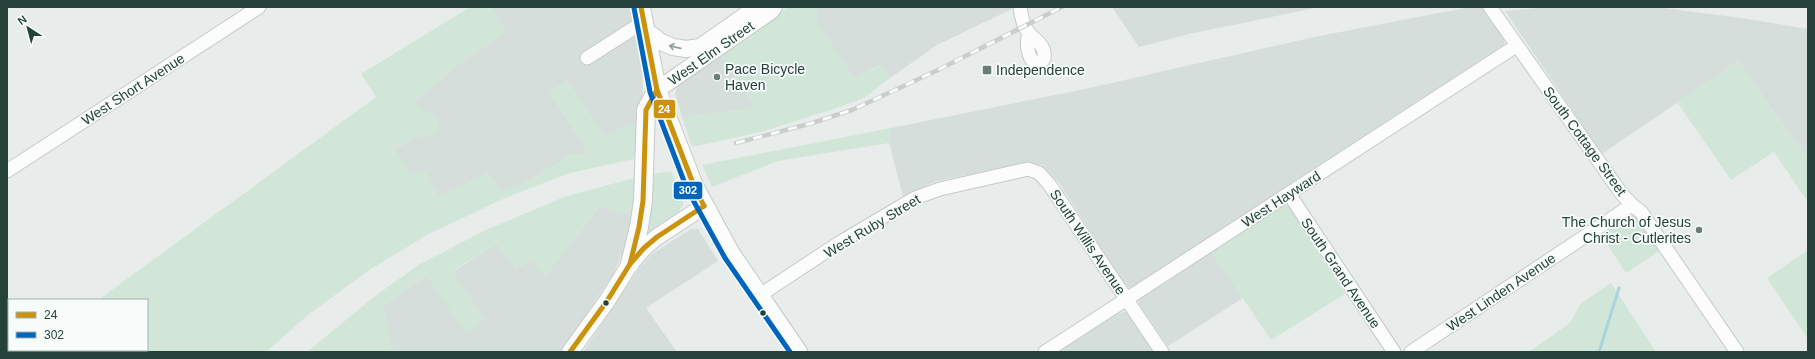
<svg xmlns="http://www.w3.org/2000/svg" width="1815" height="359" font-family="Arial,sans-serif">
	<rect width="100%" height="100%" fill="#e8edeb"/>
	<g fill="#d6dedb">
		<path d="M 491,7 L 630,7 L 642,51 L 643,96 L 639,122 L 604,136 L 567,81 L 550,92 L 589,154 L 573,154 L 521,185 L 502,192 L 488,173 L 439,198 L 424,171 L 411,175 L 394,150 L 416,137 L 437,133 L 413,103 L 459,64 L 505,32 Z"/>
		<path d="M 817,7 L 1014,7 L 1014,8 L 937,45 L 890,78 L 881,65 L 854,78 L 816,22 Z"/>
		<path d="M 1112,7 L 1320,7 L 1189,34 L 1139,47 Z"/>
		<path d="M 1470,7 L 1484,7 L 1505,38 L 1504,45 L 1134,286 L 1129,288 L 1123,283 L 1060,184 L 1042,165 L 1027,163 L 937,181 L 903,196 L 889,143 L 891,128 L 1085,89 L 1314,37 Z"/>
		<path d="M 1548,7 L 1656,7 L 1742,18 L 1808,29 L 1808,160 L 1738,61 L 1602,154 L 1505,11 Z"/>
		<path d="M 720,54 L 756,108 L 682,117 L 675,93 L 678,85 Z"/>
		<path d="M 600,206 L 631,216 L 626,246 L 612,276 L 561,352 L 394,352 L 388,339 L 386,314 L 381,307 L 427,275 L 466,332 L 484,319 L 452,272 L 497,243 L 516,269 L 533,259 L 545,276 Z"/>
		<path d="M 691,229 L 698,229 L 718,261 L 646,308 L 677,352 L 583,352 L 638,270 L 652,254 Z"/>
		<path d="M 1211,251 L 1243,298 L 1168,346 L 1139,304 L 1139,299 L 1144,294 Z"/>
		<path d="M 1125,312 L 1131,314 L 1156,352 L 1056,352 L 1118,313 Z"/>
	</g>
	<g fill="#d1e6d8">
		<path d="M 470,7 L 491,7 L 505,32 L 459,64 L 413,103 L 438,118 L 437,133 L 416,137 L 394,150 L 411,175 L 424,171 L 439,197 L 488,173 L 502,192 L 521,185 L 573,154 L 589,154 L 550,92 L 567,81 L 604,136 L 639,122 L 634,159 L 570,173 L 505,198 L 427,235 L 371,269 L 309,314 L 266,352 L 30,352 L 29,350 L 147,350 L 147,300 L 98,300 L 376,97 L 361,74 Z"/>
		<path d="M 788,7 L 817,7 L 817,22 L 854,78 L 882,65 L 890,78 L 864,98 L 834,109 L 761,132 L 692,147 L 682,117 L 756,108 L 720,54 Z"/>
		<path d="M 1738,61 L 1808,160 L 1808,202 L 1774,152 L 1731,180 L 1677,102 Z"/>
		<path d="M 891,128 L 889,143 L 778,161 L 712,187 L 702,165 Z"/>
		<path d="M 671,171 C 674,179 683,195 683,203 C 684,214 655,229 646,235 L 650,201 L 652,201 L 654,174 Z"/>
		<path d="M 634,178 L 635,198 L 631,216 L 600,206 L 545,277 L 533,259 L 516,269 L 497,243 L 452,271 L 484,319 L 466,333 L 426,275 L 381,307 L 386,314 L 388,339 L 394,352 L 307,352 L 375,296 L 420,264 L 486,230 L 564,197 Z"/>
		<path d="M 1285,204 L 1289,207 L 1345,294 L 1271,340 L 1211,251 L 1279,206 Z"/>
		<path d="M 1631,214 L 1638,216 L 1662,249 L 1626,273 L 1601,235 Z"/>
		<path d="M 1808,250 L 1808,339 L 1767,278 Z"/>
		<path d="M 1611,283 L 1656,352 L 1529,352 L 1571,322 L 1580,304 Z"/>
	</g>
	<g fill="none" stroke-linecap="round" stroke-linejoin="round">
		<path stroke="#a9d4db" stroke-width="3" d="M 1599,352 L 1619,288"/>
		<g stroke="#c5cac8" stroke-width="15">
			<g id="minor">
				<path d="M 1020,7 C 1021,15 1023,25 1028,32 C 1035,41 1046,44 1044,59 L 1041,62 L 1036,64 C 1027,58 1026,42 1029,33"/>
				<path d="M 1490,7 L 1621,193 L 1632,205 L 1641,212 L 1737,352"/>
				<path d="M 587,58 L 645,21"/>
				<path d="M 7,171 L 259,7"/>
				<path d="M 1289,194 L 1394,352"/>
				<path d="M 760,295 L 839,243 L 915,198 L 940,189 L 1028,169 L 1039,173 L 1049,184 L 1162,352"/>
				<path d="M 7,337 L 9,340"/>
				<path d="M 16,350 L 17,352"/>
				<path d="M 1045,352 L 1516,46"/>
				<path d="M 1411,352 L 1632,205"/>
			</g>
		</g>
		<g stroke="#c5cac8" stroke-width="18">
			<g id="tertiary">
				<path d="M 647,31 L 661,42 L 673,47 L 686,49 L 700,47 L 757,7"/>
				<path d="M 657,90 L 771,11 L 774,7"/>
				<path d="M 570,352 L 607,301 L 630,264 L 644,248 L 657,237 L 704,206"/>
			</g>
		</g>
		<g stroke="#c3cbc8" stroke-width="20">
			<g id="secondary">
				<path d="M 641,7 L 657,90 L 694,186 L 731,254 L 798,352"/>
				<path d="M 630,264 L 639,227 L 643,201 L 646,110 L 657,90"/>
			</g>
		</g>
		<use href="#minor" stroke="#fcfcfc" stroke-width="13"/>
		<use href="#tertiary" stroke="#fcfcfc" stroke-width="16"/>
		<use href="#secondary" stroke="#fcfcfc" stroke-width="18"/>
		<g stroke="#c9cdcc" stroke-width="4.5">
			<path id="rail" d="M 736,143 L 809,124 L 852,110 L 938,70 L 1062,7"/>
		</g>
		<use href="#rail" stroke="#f7fbf9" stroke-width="3" stroke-dasharray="9" stroke-linecap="butt"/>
		<g stroke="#f7fbf9" stroke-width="8">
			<g id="bus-1">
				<path d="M 641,7 L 657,90 L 694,186 L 704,206"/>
				<path d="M 630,264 L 639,227 L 643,201 L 646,110 L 657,90"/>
				<path d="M 570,352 L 607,301 L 630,264 L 644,248 L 657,237 L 704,206"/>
			</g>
		</g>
		<g stroke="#f7fbf9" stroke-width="8">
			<path id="bus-2" d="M 634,8 L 650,92 L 687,189 L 725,258 L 790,352"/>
		</g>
		<use href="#bus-1" stroke="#cd920c" stroke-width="5"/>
		<use href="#bus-2" stroke="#0065bd" stroke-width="5"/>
	</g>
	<defs><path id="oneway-shaft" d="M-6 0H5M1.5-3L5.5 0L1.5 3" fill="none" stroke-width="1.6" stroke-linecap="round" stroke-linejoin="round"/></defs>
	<use stroke="#909f9b" href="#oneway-shaft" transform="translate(675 47) rotate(-167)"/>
	<g fill="#697e78" stroke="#f7fbf9" stroke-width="1.5">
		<rect x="982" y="65" width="10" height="10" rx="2"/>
		<circle cx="717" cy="77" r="4"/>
		<circle cx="1699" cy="230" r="4"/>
	</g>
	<g fill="#24423a" stroke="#f7fbf9" stroke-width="1.5">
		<circle cx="606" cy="303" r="3.5"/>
		<circle cx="763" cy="313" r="3.5"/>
	</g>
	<g text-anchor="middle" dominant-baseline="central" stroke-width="3.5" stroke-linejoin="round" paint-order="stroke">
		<g font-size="14" fill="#24423a" stroke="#f7fbf9">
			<text transform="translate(711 53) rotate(-35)">West Elm Street</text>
			<text transform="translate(133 89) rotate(-33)">West Short Avenue</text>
			<text transform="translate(1585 141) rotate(54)">South Cottage Street</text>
			<text transform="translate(1281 199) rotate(-33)">West Hayward</text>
			<text transform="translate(872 226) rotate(-31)">West Ruby Street</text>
			<text transform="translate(1088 242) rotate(56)">South Willis Avenue</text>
			<text transform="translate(1341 273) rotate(56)">South Grand Avenue</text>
			<text transform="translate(1501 292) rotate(-34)">West Linden Avenue</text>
		</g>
		<g font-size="14" fill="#24423a" stroke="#f7fbf9" text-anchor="start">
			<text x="725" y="69">Pace Bicycle<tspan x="725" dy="16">Haven</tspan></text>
			<text x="996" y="70">Independence</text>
			<text x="1691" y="222" text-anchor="end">The Church of Jesus<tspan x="1691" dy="16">Christ - Cutlerites</tspan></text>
		</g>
	</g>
	<g stroke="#f7fbf9" stroke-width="1.5">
		<rect x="653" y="99" width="23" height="20" rx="4" fill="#cd920c"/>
		<rect x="673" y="181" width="30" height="19" rx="4" fill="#0065bd"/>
	</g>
	<g font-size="11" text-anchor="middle" font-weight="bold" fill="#fff">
		<text x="664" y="113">24</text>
		<text x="688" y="194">302</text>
	</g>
	<rect width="1815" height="359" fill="none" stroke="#24423a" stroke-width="16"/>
	<rect x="8" y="299" width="140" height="52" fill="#f7fbf9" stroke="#a3b1ad"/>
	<rect x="16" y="312" width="20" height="6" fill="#cd920c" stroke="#a3b1ad"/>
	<text x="44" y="319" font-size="12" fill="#24423a">24</text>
	<rect x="16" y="332" width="20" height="6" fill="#0065bd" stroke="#a3b1ad"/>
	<text x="44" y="339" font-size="12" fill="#24423a">302</text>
	<g transform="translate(28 28) rotate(324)" stroke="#f7fbf9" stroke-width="3" paint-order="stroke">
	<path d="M0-3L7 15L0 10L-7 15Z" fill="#24423a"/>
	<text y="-6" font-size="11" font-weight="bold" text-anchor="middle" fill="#24423a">N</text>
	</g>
</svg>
